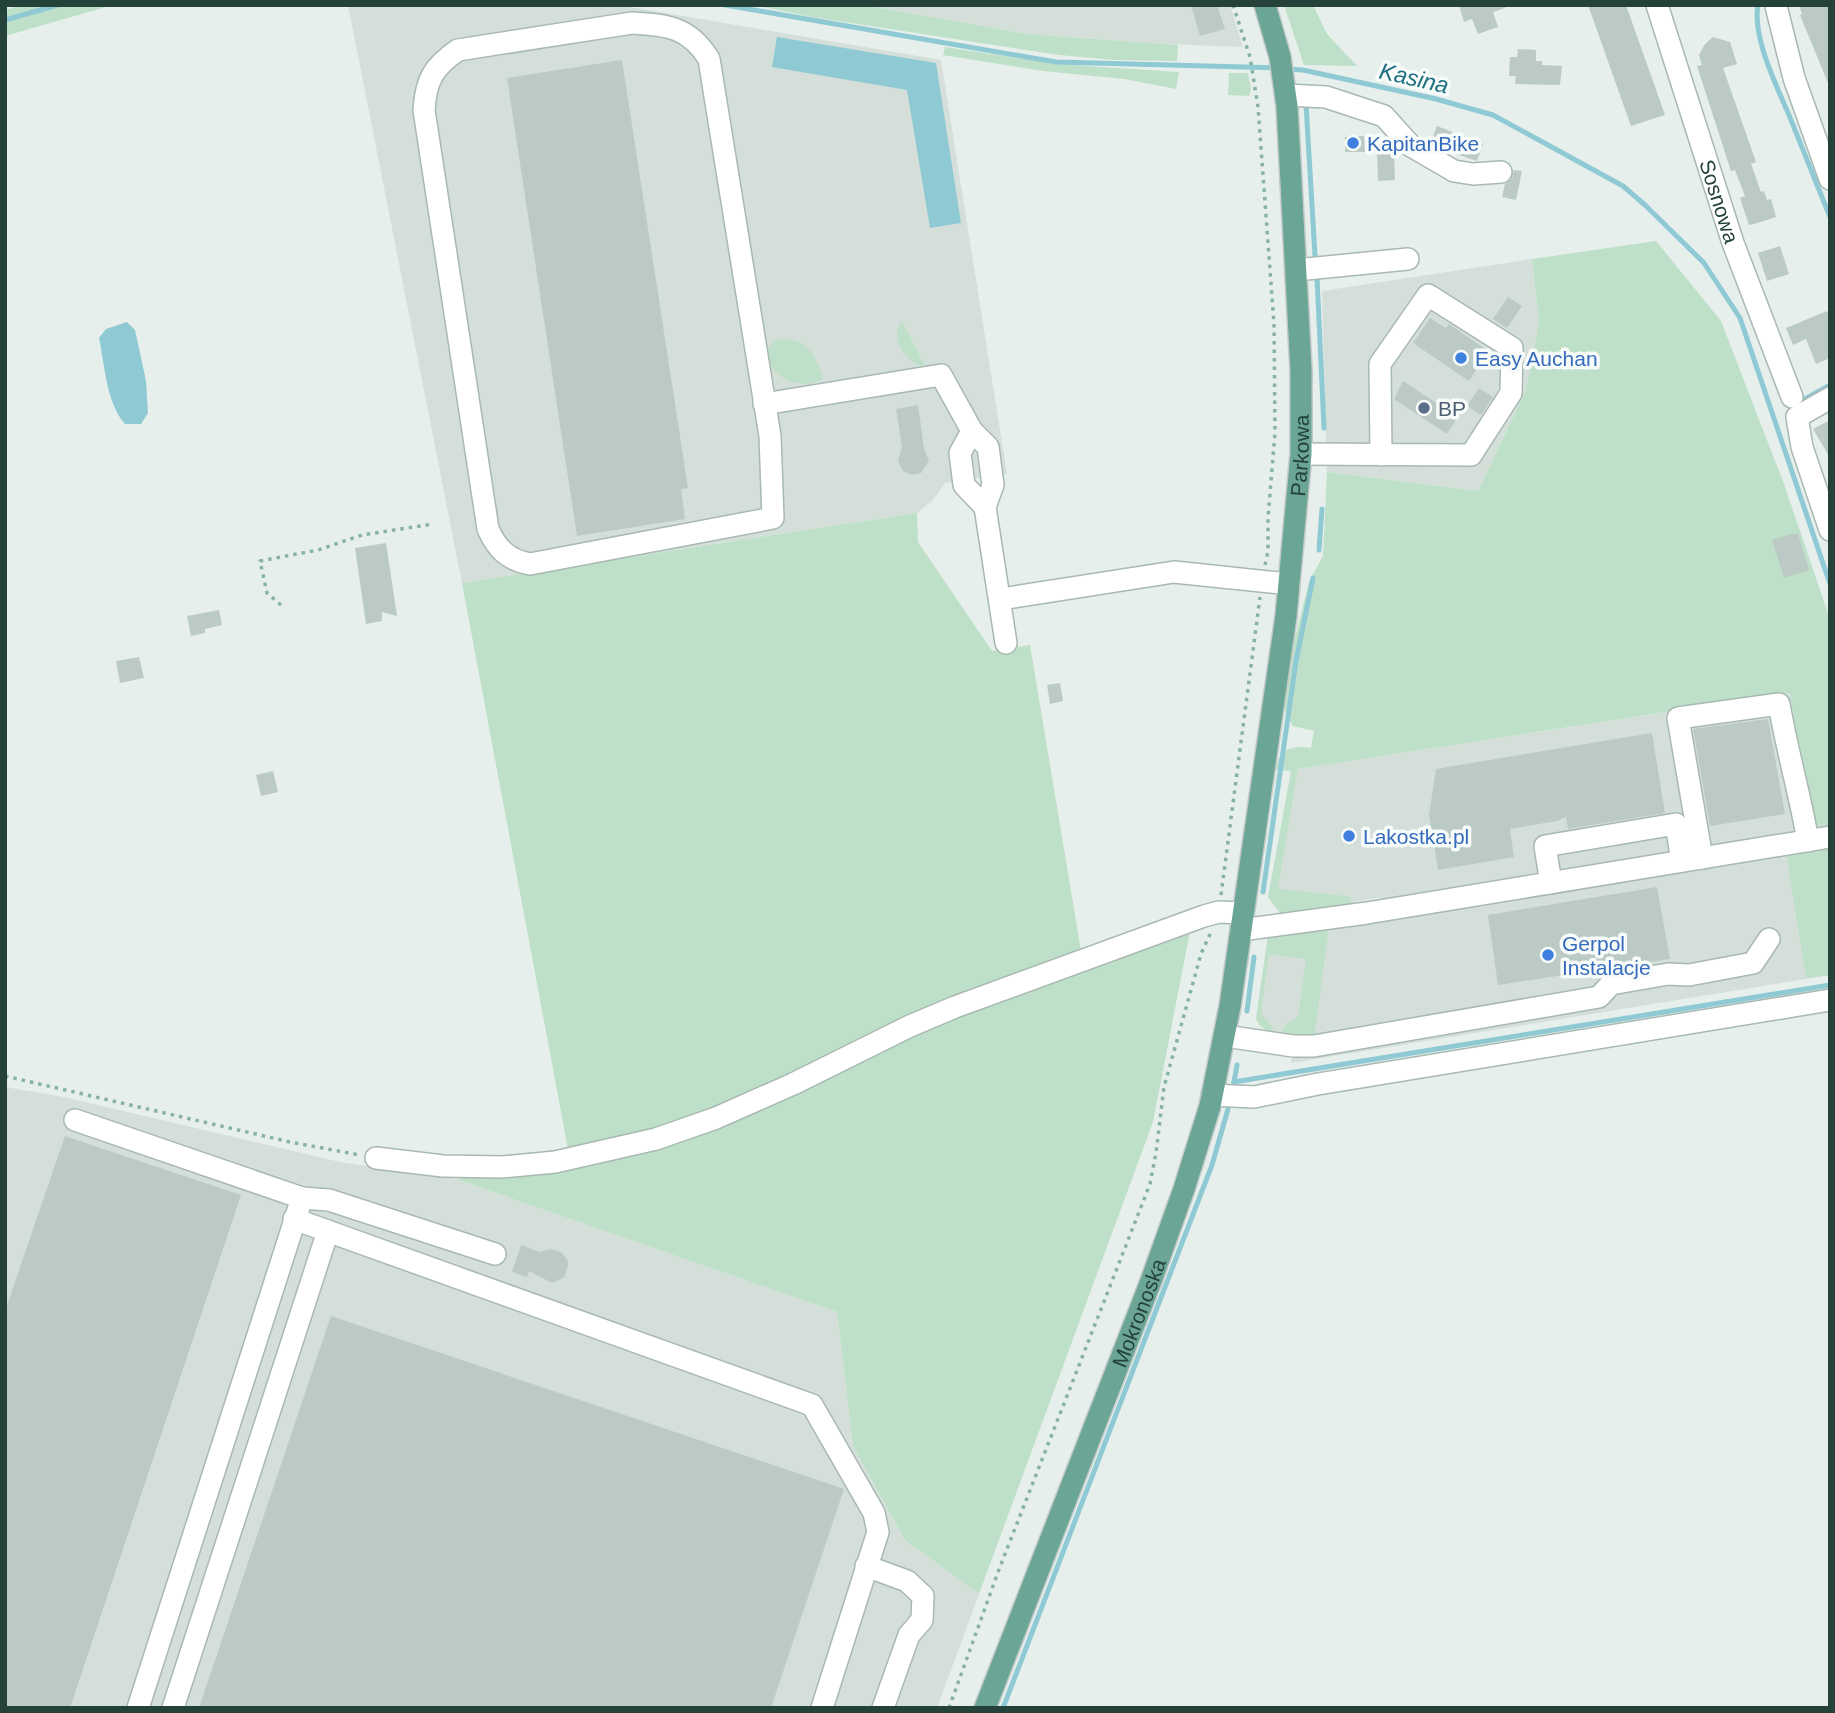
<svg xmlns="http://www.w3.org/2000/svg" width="1835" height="1713" font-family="Helvetica,sans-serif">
	<rect width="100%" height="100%" fill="#e6efeb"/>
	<g fill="#d4dfda">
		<path d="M 348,5 L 618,5 L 941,60 L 1007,474 L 945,483 L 933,500 L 917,513 L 462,583 Z"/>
		<path d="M 864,5 L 1230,5 L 1243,47 L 1165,44 L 1028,34 Z"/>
		<path d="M 1532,259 L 1539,322 L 1526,390 L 1478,491 L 1327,472 L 1322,291 Z"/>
		<path d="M 1791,693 L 1811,817 L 1825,827 L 1387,899 L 1377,898 L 1354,902 L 1349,896 L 1277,890 L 1298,769 Z"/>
		<path d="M 1820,847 L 1830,905 L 1830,975 L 1291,1063 L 1294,1035 L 1265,1030 L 1256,1019 L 1268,936 Z"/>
		<path d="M 5,1087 L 64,1097 L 340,1162 L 456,1179 L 837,1312 L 853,1446 L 905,1540 L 979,1594 L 937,1708 L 5,1708 Z"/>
	</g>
	<g fill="#bfe0c8">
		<path d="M 22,5 L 113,5 L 5,36 L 5,10 Z"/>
		<path d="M 754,5 L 864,5 L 1028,34 L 1178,45 L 1177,61 L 1114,60 L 1059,55 L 812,17 Z"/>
		<path d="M 1284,5 L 1313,5 L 1327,34 L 1357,66 L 1304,65 Z"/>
		<path d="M 945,47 L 1057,64 L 1179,72 L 1176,89 L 1124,79 L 1043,71 L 943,55 Z"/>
		<path d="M 1229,73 L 1248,73 L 1251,89 L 1249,96 L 1228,95 Z"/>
		<path d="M 1656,241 L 1721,321 L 1784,484 L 1830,619 L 1830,826 L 1817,825 L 1811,817 L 1790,693 L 1298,769 L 1278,889 L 1349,896 L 1354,902 L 1348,905 L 1282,916 L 1268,897 L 1291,771 L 1275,770 C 1280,749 1291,745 1311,748 L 1314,731 L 1293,726 L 1286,715 L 1284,699 L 1293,646 L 1309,582 L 1323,556 L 1327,472 L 1478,491 L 1526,390 L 1539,322 L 1532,259 Z"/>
		<path d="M 902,321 L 924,364 L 922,366 C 906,362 888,336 902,321 Z"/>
		<path d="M 781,339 C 807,338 814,354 823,376 L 821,380 C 799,391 766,376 767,350 L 774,341 Z"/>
		<path d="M 917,513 L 918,542 L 992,651 L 1030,645 L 1081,951 L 982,985 L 887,1026 L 769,1087 L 677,1126 L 568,1149 L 462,583 Z"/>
		<path d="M 1830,845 L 1830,975 L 1806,978 L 1786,852 Z"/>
		<path d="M 1191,926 L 1153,1122 L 979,1594 L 905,1540 L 853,1446 L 837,1312 L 456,1179 L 606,1159 L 866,1049 Z"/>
		<path d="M 1329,926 L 1314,1039 L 1294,1038 L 1294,1035 L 1281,1033 L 1286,1025 L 1298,1017 L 1306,959 L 1269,954 L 1261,1013 L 1273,1028 L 1272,1032 L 1260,1026 L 1256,1019 L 1268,936 Z"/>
	</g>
	<g fill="#8ec9d4">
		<path d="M 777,37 L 936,63 L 961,223 L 930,228 L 907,90 L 772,67 Z"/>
		<path d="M 127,322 L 135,330 L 146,381 L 148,413 L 141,424 L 125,424 C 106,402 105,366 99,338 L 106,329 Z"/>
	</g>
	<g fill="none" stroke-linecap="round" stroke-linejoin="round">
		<g stroke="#8ec9d4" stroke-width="5">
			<path d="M 725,5 L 1056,62 L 1277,68"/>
			<path d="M 1758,5 C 1752,39 1778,88 1791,120 C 1804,153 1817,185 1830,217"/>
			<path d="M 5,20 L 58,5"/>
			<path d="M 1287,69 L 1303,70 L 1436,99 L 1493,115 L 1623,186 L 1645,205 L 1704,263 L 1740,318 L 1830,584"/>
			<path d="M 1306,104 L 1315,256"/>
			<path d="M 1317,277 L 1324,428"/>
			<path d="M 1805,399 L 1830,385"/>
			<path d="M 1319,550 L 1322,509"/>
			<path d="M 1263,892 L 1296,661 L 1313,578"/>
			<path d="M 1247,1011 L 1254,957"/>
			<path d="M 1234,1082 L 1237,1065"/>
			<path d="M 1234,1087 L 1234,1082 L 1830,985"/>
			<path d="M 1003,1708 L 1212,1165 L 1228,1109"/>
		</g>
	</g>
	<g fill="#bbcac4">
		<path d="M 1191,5 L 1217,5 L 1225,29 L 1200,36 Z"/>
		<path d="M 1459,5 L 1505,5 L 1505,8 L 1493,12 L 1498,27 L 1478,34 L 1472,19 L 1464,22 Z"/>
		<path d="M 1588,5 L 1626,5 L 1665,115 L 1631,126 Z"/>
		<path d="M 1799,5 L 1830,5 L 1830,88 L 1800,15 L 1802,14 Z"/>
		<path d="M 1713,37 L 1730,42 L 1737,64 L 1723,68 L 1756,162 L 1751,164 L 1761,192 L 1764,191 L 1767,200 L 1771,199 L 1776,217 L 1754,224 L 1749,225 L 1740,198 L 1745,196 L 1735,170 L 1731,171 L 1697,66 L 1702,65 L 1699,55 L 1705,44 Z"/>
		<path d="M 1518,49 L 1536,50 L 1536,61 L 1542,61 L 1542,65 L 1562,66 L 1560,85 L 1515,84 L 1516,76 L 1509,76 L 1510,57 L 1517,57 Z"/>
		<path d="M 622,60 L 688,488 L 681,489 L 685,519 L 577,536 L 507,78 Z"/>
		<path d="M 1437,126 L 1483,144 L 1477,161 L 1444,150 L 1431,143 Z"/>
		<path d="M 1364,136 L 1365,152 L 1345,152 L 1345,137 Z"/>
		<path d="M 1377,153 L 1394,153 L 1395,180 L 1378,181 Z"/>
		<path d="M 1514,170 L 1522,171 L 1516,200 L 1502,197 L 1505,184 L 1512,178 Z"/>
		<path d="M 1780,246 L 1789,274 L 1767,281 L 1758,253 Z"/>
		<path d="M 1508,297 L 1522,306 L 1507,328 L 1493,319 Z"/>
		<path d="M 1827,311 L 1830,319 L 1830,358 L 1816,364 L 1806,339 L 1793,345 L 1786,328 Z"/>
		<path d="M 1430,318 L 1446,328 L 1449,324 L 1488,351 L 1469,381 L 1413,343 Z"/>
		<path d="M 1403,381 L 1458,417 L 1447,434 L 1394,399 Z"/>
		<path d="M 1479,388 L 1493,397 L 1481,415 L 1467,406 Z"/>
		<path d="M 918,405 L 924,448 L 929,461 L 921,473 L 911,475 L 902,470 L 898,461 L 902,447 L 896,409 Z"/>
		<path d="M 1830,420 L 1830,458 L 1813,429 Z"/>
		<path d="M 1791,534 L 1798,534 L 1809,570 L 1784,578 L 1772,540 Z"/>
		<path d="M 386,543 L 397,616 L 382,612 L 382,621 L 366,624 L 355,548 Z"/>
		<path d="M 219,610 L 222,625 L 205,629 L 205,633 L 191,636 L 187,616 Z"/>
		<path d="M 139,657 L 144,678 L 120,683 L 116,661 Z"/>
		<path d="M 1060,683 L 1063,701 L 1050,704 L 1047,685 Z"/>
		<path d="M 1768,719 L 1785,814 L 1710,826 L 1693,729 Z"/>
		<path d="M 1652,733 L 1665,813 L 1568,829 L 1566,817 L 1557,821 L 1510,829 L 1514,857 L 1438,870 L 1429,815 L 1436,769 Z"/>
		<path d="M 273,771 L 278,792 L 261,796 L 256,775 Z"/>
		<path d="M 1657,887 L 1670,959 L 1498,985 L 1488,915 Z"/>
		<path d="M 65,1136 L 241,1195 L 70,1708 L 5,1708 L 5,1311 Z"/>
		<path d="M 521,1245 L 540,1252 L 550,1249 L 561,1252 L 568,1261 L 568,1266 L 564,1277 L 555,1282 L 550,1282 L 529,1271 L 527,1277 L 512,1272 Z"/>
		<path d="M 331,1316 L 844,1489 L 771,1708 L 199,1708 Z"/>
	</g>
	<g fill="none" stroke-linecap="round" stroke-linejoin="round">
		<g stroke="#a8b8b2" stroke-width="24">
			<g id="minor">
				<path id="s1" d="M 1657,5 L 1733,243 L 1792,397"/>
				<path d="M 1776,6 L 1794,78 L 1830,179"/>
				<path d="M 632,23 C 668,25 689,27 709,59 L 770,436 L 773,518 L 530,564 C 508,560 497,549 488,529 L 424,110 C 426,80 433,67 458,50 Z"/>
				<path d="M 1286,95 L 1326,97 L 1384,116 L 1411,146 L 1454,171 L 1473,174 L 1501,172"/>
				<path d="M 1296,270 L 1408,259"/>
				<path d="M 1830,398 L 1797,417 L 1802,447 L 1830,530"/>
				<path d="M 764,404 L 941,375 L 972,431 L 988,447 L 993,485 L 985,507 L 1006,643"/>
				<path d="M 972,431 L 960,453 L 964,485 L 985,507"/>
				<path d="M 1301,454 L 1471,455 L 1511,393 L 1512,348 L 1428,295 L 1380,364 L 1381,455"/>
				<path d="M 1001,599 L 1174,572 L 1289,584"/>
				<path d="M 1702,858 L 1678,718 L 1779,704 C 1787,750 1800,795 1808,841"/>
				<path d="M 1551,883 L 1545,846 L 1676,824 L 1682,861"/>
				<path d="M 1241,930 L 1367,913 L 1830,837"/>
				<path d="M 1225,1036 L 1293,1046 L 1314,1046 L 1599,997 L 1611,984 L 1668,974 L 1689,975 L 1753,963 L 1769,939"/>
				<path d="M 1212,1095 L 1254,1097 L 1318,1084 L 1830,1000"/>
				<path d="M 75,1120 L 302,1198 L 138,1708"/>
				<path d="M 376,1158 L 443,1166 L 502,1167 L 555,1162 L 656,1139 L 716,1118 L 793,1084 L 910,1026 L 955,1007 L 1204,916 L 1219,912 L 1243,913"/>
				<path d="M 302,1198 L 329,1200 L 495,1254"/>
				<path d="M 294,1219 L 812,1405 L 874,1513 L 878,1532 L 822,1708"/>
				<path d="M 866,1566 L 907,1581 L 923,1596 L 922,1620 L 909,1635 L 883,1708"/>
				<path d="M 173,1708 L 328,1231"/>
			</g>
		</g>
		<g stroke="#c2cac8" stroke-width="24">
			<g id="major">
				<path id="s2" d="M 985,1708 L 1151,1281 L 1184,1189 L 1210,1106 L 1230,1006 L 1286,616 L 1301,454 L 1301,370 L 1287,106 L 1280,57 L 1265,5"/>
			</g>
		</g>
		<g stroke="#86b3a5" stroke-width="3.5" stroke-dasharray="3.5 5" stroke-linecap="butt">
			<path d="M 1233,5 L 1250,57 L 1258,107 L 1274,324 L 1275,433 L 1268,518 L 1268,551 L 1265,565"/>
			<path d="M 281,605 L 267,593 L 260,561 L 318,550 L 362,535 L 433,524"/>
			<path d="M 1221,895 L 1260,597"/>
			<path d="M 5,1076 L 290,1142 L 360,1155"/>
			<path d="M 949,1708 L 998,1572 L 1150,1184 L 1156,1153 L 1164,1087 L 1201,954 L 1211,932"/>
		</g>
		<use href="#minor" stroke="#fff" stroke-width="21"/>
		<use href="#major" stroke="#6aa596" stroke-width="21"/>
	</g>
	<g fill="#3f7fe0" stroke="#f7fbf9" stroke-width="2.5">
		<circle cx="1353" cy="143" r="7"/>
		<circle cx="1461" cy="358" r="7"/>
		<circle cx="1349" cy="836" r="7"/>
		<circle cx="1548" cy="955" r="7"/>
	</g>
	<circle fill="#5c6f8a" stroke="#f7fbf9" stroke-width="2.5" cx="1424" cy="408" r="7"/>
	<g text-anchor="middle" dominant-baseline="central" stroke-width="7" stroke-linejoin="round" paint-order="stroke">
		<g font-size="21" fill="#366cbe" stroke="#f7fbf9" text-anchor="start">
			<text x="1367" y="143">KapitanBike</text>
			<text x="1475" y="358">Easy Auchan</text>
			<text x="1363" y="836">Lakostka.pl</text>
			<text x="1562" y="943">Gerpol<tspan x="1562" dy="24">Instalacje</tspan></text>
		</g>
		<g font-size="21" fill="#24423a" stroke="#f7fbf9">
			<text stroke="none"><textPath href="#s1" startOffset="206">Sosnowa</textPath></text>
			<text stroke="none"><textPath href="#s2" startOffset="1300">Parkowa</textPath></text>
			<text stroke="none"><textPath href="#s2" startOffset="424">Mokronoska</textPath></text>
		</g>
		<g font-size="21" fill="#4e5e75" stroke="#f7fbf9" text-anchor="start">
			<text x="1438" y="408">BP</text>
		</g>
		<g font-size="23" font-style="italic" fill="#1c6f80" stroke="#f7fbf9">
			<text transform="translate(1414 78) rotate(13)">Kasina</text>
		</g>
	</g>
	<rect width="1835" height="1713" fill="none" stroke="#24423a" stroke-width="14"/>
</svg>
